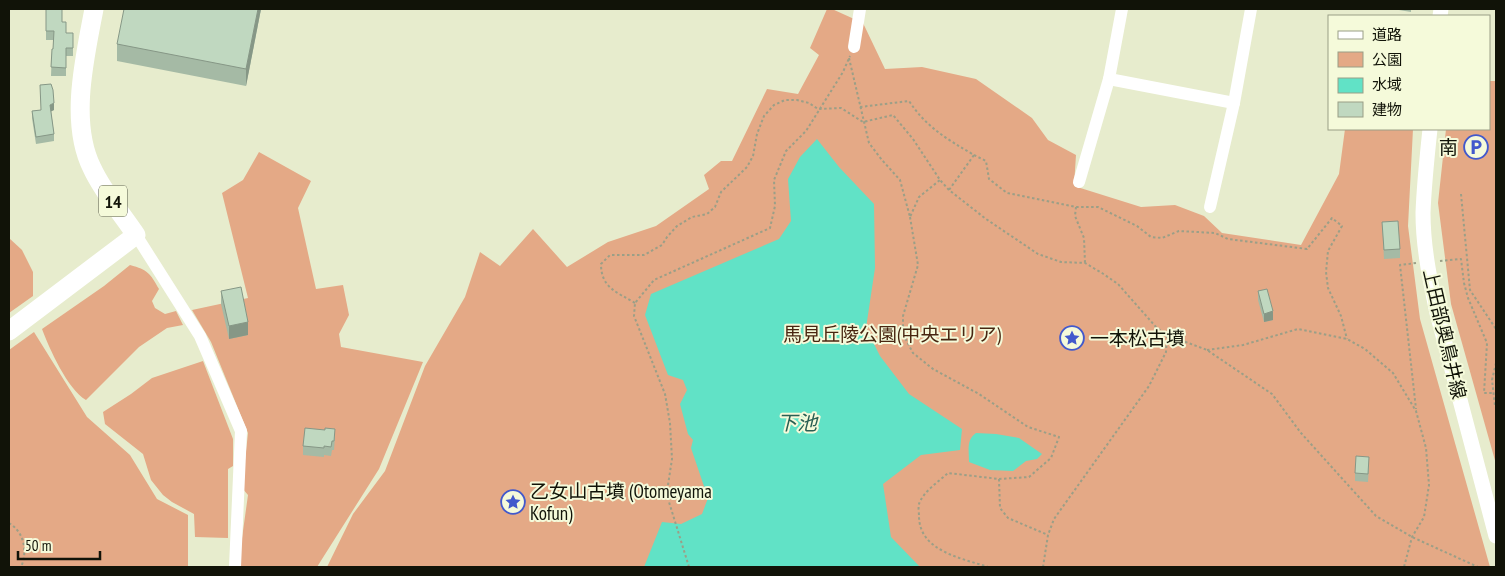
<svg xmlns="http://www.w3.org/2000/svg" width="1505" height="576" font-family="'PT Sans Narrow','Noto Sans JP',sans-serif">
	<rect width="100%" height="100%" fill="#e7eccd"/>
	<g fill="#e4a986">
		<path d="M 827,9 L 832,9 L 863,23 L 885,69 L 922,67 L 976,79 L 1032,118 L 1048,140 L 1076,155 L 1074,186 L 1141,207 L 1175,205 L 1204,216 L 1222,233 L 1301,245 L 1339,174 L 1345,129 L 1413,129 L 1408,226 L 1420,319 L 1490,567 L 327,567 L 353,514 L 385,471 L 425,366 L 465,297 L 480,252 L 500,266 L 533,229 L 567,267 L 608,242 L 656,226 L 709,189 L 704,175 L 721,161 L 732,161 L 767,89 L 798,94 L 819,55 L 810,48 Z"/>
		<path d="M 1489,81 L 1496,81 L 1496,464 L 1451,304 L 1438,203 L 1446,129 L 1489,129 Z"/>
		<path d="M 259,152 L 311,181 L 298,208 L 316,289 L 343,285 L 349,315 L 339,334 L 341,347 L 423,362 L 379,469 L 317,567 L 238,567 L 248,495 L 242,488 L 248,433 L 211,342 L 192,310 L 248,298 L 222,193 L 243,180 Z"/>
		<path d="M 9,238 L 22,250 L 33,272 L 33,296 L 9,313 Z"/>
		<path d="M 130,265 C 148,270 150,273 159,289 L 152,301 L 155,308 L 165,314 L 176,311 L 183,325 L 167,328 L 139,347 L 86,400 C 68,390 49,348 42,329 L 104,286 Z"/>
		<path d="M 34,332 L 87,417 L 130,455 L 157,499 L 188,515 L 188,567 L 9,567 L 9,350 Z"/>
		<path d="M 203,361 L 233,439 L 233,466 L 228,469 L 228,538 L 195,537 L 194,514 L 172,502 L 163,495 L 151,480 L 143,454 L 105,424 L 103,412 L 131,394 L 152,378 Z"/>
	</g>
	<g fill="#61e2c6">
		<path d="M 817,139 L 839,167 L 874,204 L 875,268 L 866,328 L 880,356 L 909,394 L 962,429 L 960,450 L 921,455 L 883,484 L 891,537 L 920,567 L 644,567 L 662,522 L 681,524 L 702,514 L 708,498 L 691,448 L 693,440 L 688,434 L 680,404 L 687,390 L 683,380 L 668,375 L 645,315 L 651,294 L 779,239 L 791,221 L 788,179 L 800,157 Z"/>
		<path d="M 976,433 L 996,434 L 1019,438 L 1042,454 L 1037,459 L 1026,461 L 1013,471 L 990,470 L 969,462 C 969,451 966,440 976,433 Z"/>
	</g>
	<g fill="none" stroke-linecap="round" stroke-linejoin="round">
		<g stroke="#9b9f87" stroke-width="2" stroke-dasharray="2.5 2.5" stroke-linecap="butt">
			<path d="M 849,58 L 869,143 L 882,160 L 900,180 L 910,217 L 919,197 L 940,180"/>
			<path d="M 860,107 L 909,101 C 927,128 947,139 974,155 L 949,190"/>
			<path d="M 974,155 L 986,161 L 989,179 L 1007,193 L 1076,207 L 1098,207 L 1137,226 L 1151,237 L 1162,238 L 1179,231 L 1215,233 L 1228,239 L 1307,249 L 1332,218 L 1342,226 L 1328,251 L 1326,272 L 1328,288 L 1341,316 L 1347,339"/>
			<path d="M 1461,194 L 1470,290 L 1496,329"/>
			<path d="M 1076,207 L 1075,216 L 1084,238 L 1085,263"/>
			<path d="M 910,217 L 918,265 L 903,316 L 903,334 L 913,353 L 933,369 L 979,394 L 1028,427 L 1059,437 L 1051,458 L 1029,477 L 999,479 L 948,473 C 938,482 923,492 919,504 C 918,507 919,513 919,516 C 919,551 961,558 988,567"/>
			<path d="M 1440,261 L 1461,259 L 1464,283 L 1468,298 L 1487,343 L 1484,393 L 1493,393"/>
			<path d="M 1416,263 L 1400,265 L 1416,409"/>
			<path d="M 635,303 C 617,292 601,288 601,264 L 610,255 L 644,255 L 662,245 L 667,237 L 677,226 L 692,217 L 707,214 L 715,207 L 721,192 L 747,167 L 753,156 L 757,134 L 764,116 L 774,105 L 785,100 L 797,100 L 809,103 L 818,109 L 841,108 L 863,122 L 893,115 L 913,139 L 940,180 L 949,190 L 986,219 L 1038,254 L 1061,262 L 1085,263 L 1102,273 L 1118,284 L 1156,327 L 1167,335 L 1207,350 L 1272,394 L 1301,433 L 1376,516 L 1412,537 L 1478,567"/>
			<path d="M 1207,350 L 1243,345 L 1298,329 L 1347,339 L 1365,349 L 1393,373 L 1416,411 L 1426,448 L 1429,485 L 1424,517 L 1412,537 L 1404,567"/>
			<path d="M 1496,363 L 1492,380 L 1495,406 L 1496,408"/>
			<path d="M 999,479 L 1000,508 L 1008,518 L 1048,535"/>
			<path d="M 9,523 C 24,532 28,551 21,567"/>
			<path d="M 689,567 L 669,502 L 668,485 L 672,459 L 670,423 L 665,394 L 634,316 L 635,303 L 654,280 L 770,228 L 775,206 L 774,180 L 786,151 L 806,131 L 843,72 L 850,56"/>
			<path d="M 1043,567 L 1048,535 L 1054,519 L 1149,386 L 1166,352 L 1167,335"/>
		</g>
		<g stroke="#fff" stroke-width="12">
			<path d="M 854,47 L 860,9"/>
			<path d="M 1109,79 L 1234,103"/>
			<path d="M 1079,182 L 1109,79 L 1122,9"/>
			<path d="M 1210,207 L 1234,103 L 1251,9"/>
			<path d="M 136,235 L 200,336 L 241,431 L 235,567"/>
		</g>
		<g stroke="#fff" stroke-width="15">
			<path d="M 1440,16 L 1441,9"/>
			<path d="M 1430,129 C 1427,157 1424,185 1423,213 C 1423,247 1430,280 1437,313 L 1496,536"/>
		</g>
		<path stroke="#fff" stroke-width="19" d="M 9,331 L 136,235 C 122,214 103,192 92,168 C 69,122 85,57 94,9"/>
	</g>
	<g fill="#a5baa5">
		<path d="M 46,9 L 62,22 L 66,33 L 73,33 L 73,56 L 66,56 L 66,76 L 51,76 L 52,49 L 53,49 L 54,40 L 46,40 Z"/>
		<path d="M 261,9 L 246,86 L 117,61 L 117,44 Z"/>
		<path d="M 1393,9 L 1411,9 L 1411,12 Z"/>
		<path d="M 54,110 L 51,111 L 54,134 L 54,141 L 36,144 L 32,118 L 32,111 Z"/>
		<path d="M 1382,222 L 1400,249 L 1400,258 L 1384,259 Z"/>
		<path d="M 221,291 L 248,335 L 229,339 L 221,304 Z"/>
		<path d="M 1258,291 L 1273,320 L 1264,322 L 1258,300 Z"/>
		<path d="M 335,437 L 334,450 L 332,450 L 331,456 L 324,455 L 324,457 L 303,455 L 303,446 Z"/>
		<path d="M 1369,465 L 1368,482 L 1355,481 L 1355,473 Z"/>
	</g>
	<g fill="#869786">
		<path d="M 258,9 L 261,9 L 246,86 L 246,69 Z"/>
		<path d="M 54,103 L 54,110 L 50,112 L 50,105 Z"/>
		<path d="M 1273,311 L 1273,320 L 1264,322 L 1264,314 Z"/>
		<path d="M 248,322 L 248,335 L 229,339 L 229,326 Z"/>
	</g>
	<g fill="#c0d8c0" stroke="#869786">
		<path d="M 46,9 L 62,9 L 62,22 L 66,22 L 66,33 L 73,33 L 73,48 L 66,48 L 66,68 L 51,67 L 52,49 L 53,49 L 54,31 L 46,31 Z"/>
		<path d="M 124,9 L 258,9 L 246,69 L 117,44 Z"/>
		<path d="M 51,84 L 53,90 L 54,103 L 50,105 L 54,134 L 36,137 L 32,111 L 41,110 L 40,85 Z"/>
		<path d="M 1398,221 L 1400,249 L 1384,250 L 1382,222 Z"/>
		<path d="M 241,287 L 248,322 L 229,326 L 221,291 Z"/>
		<path d="M 1267,289 L 1273,311 L 1264,314 L 1258,291 Z"/>
		<path d="M 305,428 L 325,430 L 325,428 L 335,429 L 334,441 L 332,441 L 331,447 L 324,446 L 324,448 L 303,446 Z"/>
		<path d="M 1356,456 L 1369,457 L 1368,474 L 1355,473 Z"/>
	</g>
	<defs>
		<g id="parking-ring" transform="scale(1.25)"><circle r="9.5" fill="#f5fada" stroke="#4259cc" stroke-width="1.5"/><path d="M-3.5-5.5H1a3.5 3.5 0 0 1 0 7H-1V5.5H-3.5ZM-1-3.4V-.6H.8a1.4 1.4 0 0 0 0-2.8Z" fill="#4259cc"/></g>
		<g id="sight-ring" transform="scale(1.25)"><circle r="9.5" fill="#f5fada" stroke="#4259cc" stroke-width="1.5"/><path d="M0-6L1.8-2.2L6-1.7L2.9 1.2L3.7 5.4L0 3.3L-3.7 5.4L-2.9 1.2L-6-1.7L-1.8-2.2Z" fill="#4259cc"/></g>
	</defs>
	<g fill-rule="evenodd">
		<use href="#parking-ring" x="1476" y="147"/>
		<use href="#sight-ring" x="1072" y="338"/>
		<use href="#sight-ring" x="513" y="502"/>
	</g>
	<g text-anchor="middle" dominant-baseline="central" stroke-width="4" stroke-linejoin="round" paint-order="stroke">
		<rect fill="#f5fada" stroke="#555847" stroke-width="1" x="99" y="185.5" width="28" height="31" rx="4"/>
		<g font-size="18" font-weight="bold" fill="#111308">
			<text x="113" y="201">14</text>
		</g>
		<g font-size="19" fill="#111308" stroke="#f5fada" text-anchor="start">
			<text x="1458" y="147" text-anchor="end">南</text>
			<text x="1090" y="338">一本松古墳</text>
			<text x="530" y="491">乙女山古墳 (Otomeyama<tspan x="530" dy="22">Kofun)</tspan></text>
		</g>
		<g font-size="19" fill="#482611" stroke="#f5fada">
			<text x="892" y="334">馬見丘陵公園(中央エリア)</text>
		</g>
		<g font-size="19" fill="#111308" stroke="#f5fada">
			<text transform="translate(1445 334) rotate(77)">上田部奥鳥井線</text>
		</g>
		<g font-size="20" font-style="italic" fill="#295f53" stroke="#f5fada">
			<text x="797" y="423">下池</text>
		</g>
	</g>
	<rect width="1505" height="576" fill="none" stroke="#111308" stroke-width="20"/>
	<rect x="1328" y="15" width="162" height="115" fill="#f5fada" stroke="#9a9e86"/>
	<rect x="1338" y="31" width="25" height="8" fill="#ffffff" stroke="#9a9e86"/>
	<text x="1372" y="40" font-size="15" fill="#111308">道路</text>
	<rect x="1338" y="52" width="25" height="15" fill="#e4a986" stroke="#9a9e86"/>
	<text x="1372" y="65" font-size="15" fill="#111308">公園</text>
	<rect x="1338" y="78" width="25" height="15" fill="#61e2c6" stroke="#9a9e86"/>
	<text x="1372" y="90" font-size="15" fill="#111308">水域</text>
	<rect x="1338" y="102" width="25" height="15" fill="#c0d8c0" stroke="#9a9e86"/>
	<text x="1372" y="115" font-size="15" fill="#111308">建物</text>
	<path d="M18 551v8h82v-8" fill="none" stroke="#111308" stroke-width="2.5"/>
	<text x="25" y="551" font-size="15" fill="#111308" stroke="#f5fada" stroke-width="4" paint-order="stroke">50 m</text>
</svg>
